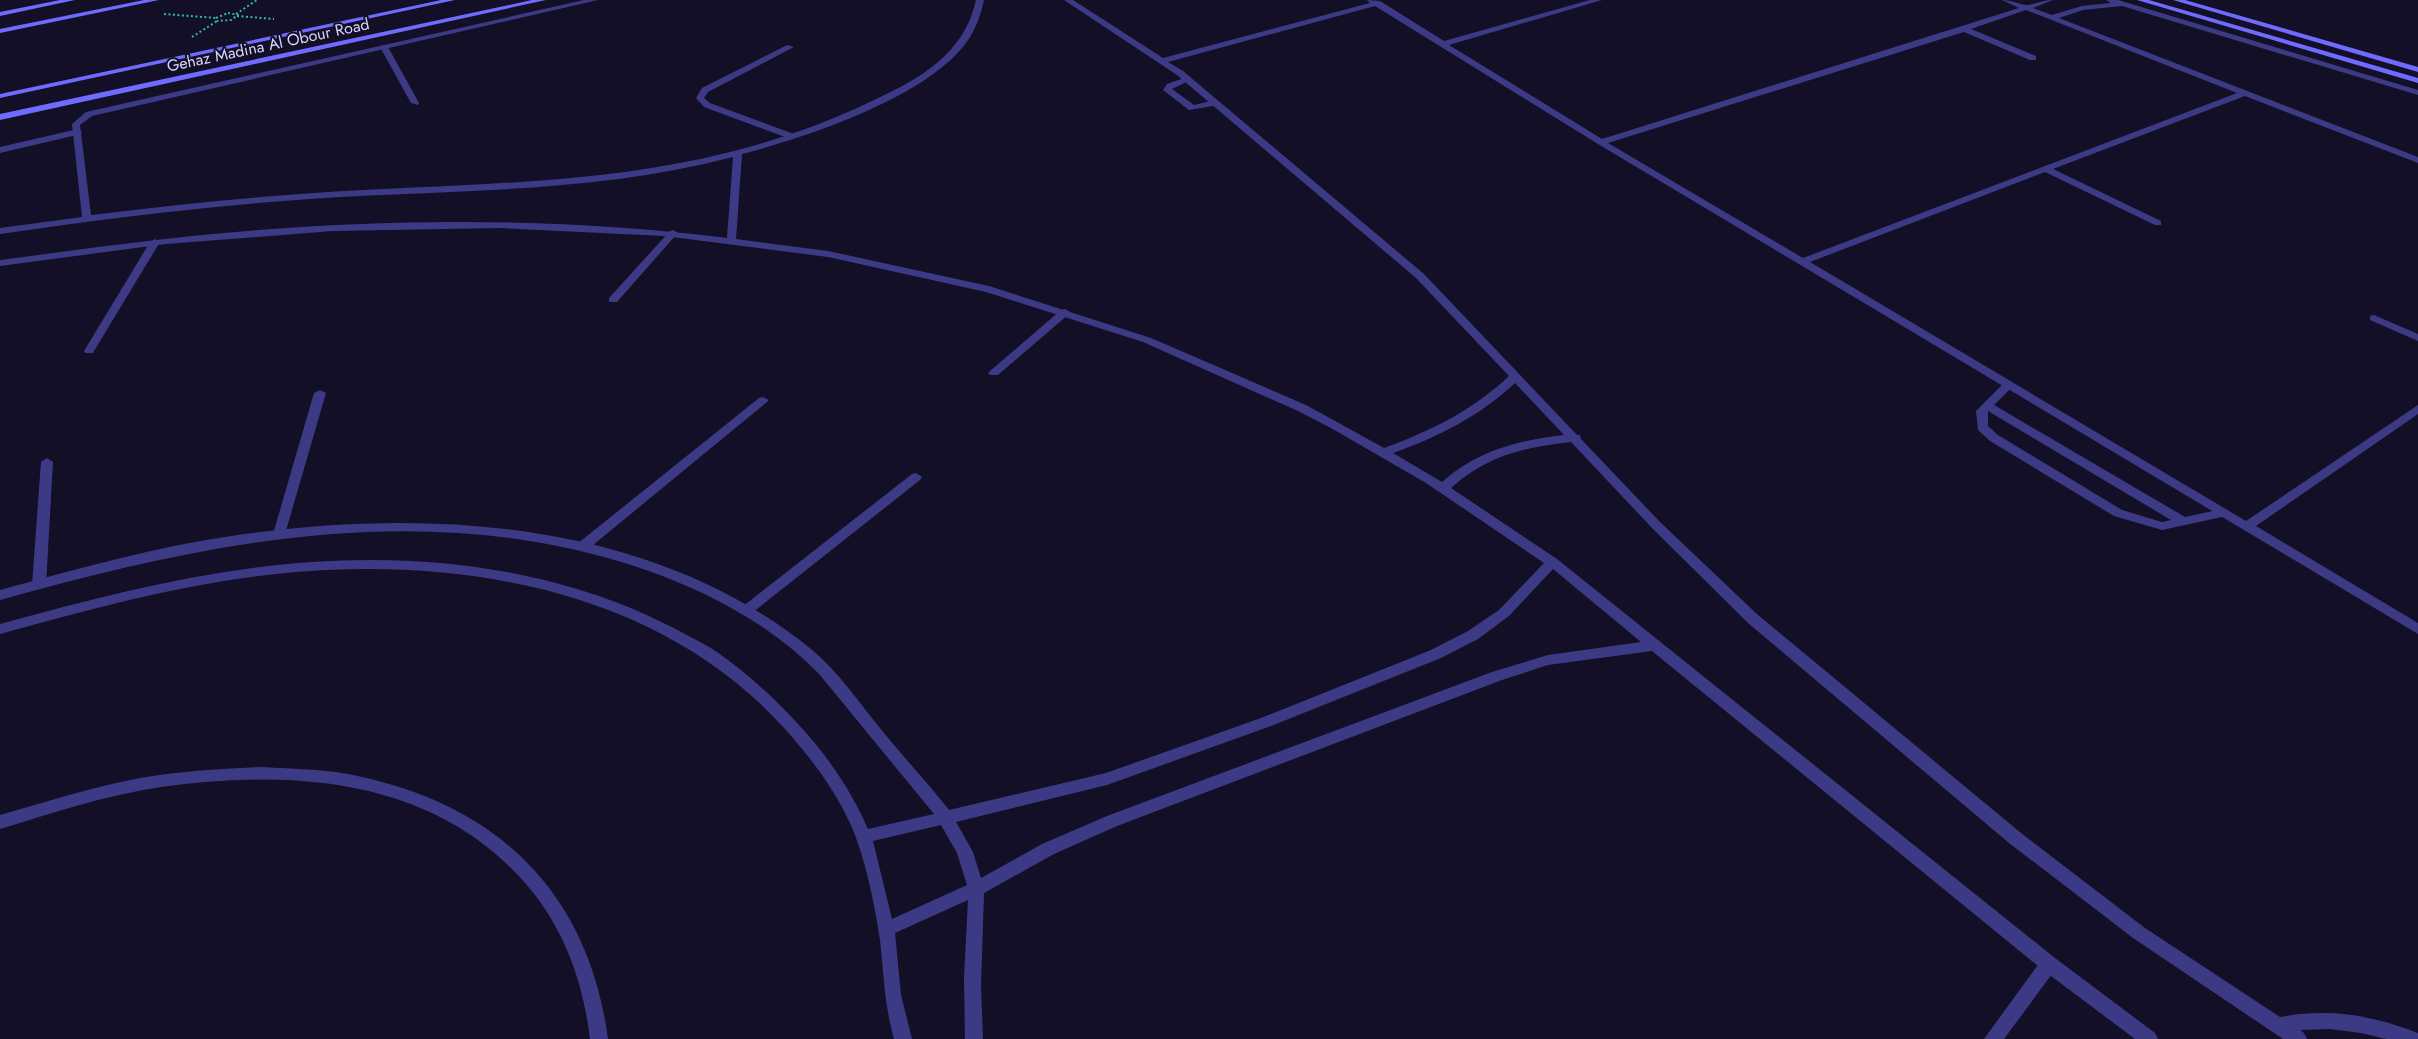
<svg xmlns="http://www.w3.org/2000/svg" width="2418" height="1039" font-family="Jost,sans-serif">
	<rect width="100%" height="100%" fill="#130f26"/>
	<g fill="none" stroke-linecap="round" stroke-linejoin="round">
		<g stroke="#2fb8b0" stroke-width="2" stroke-dasharray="2 2.5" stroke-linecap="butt">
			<path d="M 228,13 L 238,15 L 231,20 L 217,21 L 216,18 Z"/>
			<path d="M 164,14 L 216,18"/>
			<path d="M 236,14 L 257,0"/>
			<path d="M 237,16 L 274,19"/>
			<path d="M 192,37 L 217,21"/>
		</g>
		<g fill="#3d3a85" fill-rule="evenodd">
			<path d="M 381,45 L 388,47 L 419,103 L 418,105 L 411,103 L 380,47 Z"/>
			<path d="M 787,45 L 794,47 L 708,92 L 704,98 L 710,103 L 794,134 L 794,138 L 788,138 L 704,107 L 696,98 L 702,88 Z"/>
			<path d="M 1184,78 L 1191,80 L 1172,89 L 1194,105 L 1216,100 L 1220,103 L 1219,105 L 1189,110 L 1163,90 L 1167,84 Z"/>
			<path d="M 78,129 L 82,132 L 81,134 L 0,153 L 0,147 Z"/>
			<path d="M 673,230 L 678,233 L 676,235 L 617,302 L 609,302 L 609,298 L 670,231 Z"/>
			<path d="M 155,239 L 160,242 L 94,351 L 93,353 L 85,353 L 84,351 L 150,242 Z"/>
			<path d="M 1065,309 L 1070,312 L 1069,314 L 998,375 L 990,375 L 988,373 L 990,371 L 1061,310 Z"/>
			<path d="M 2008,382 L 2014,385 L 1994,405 L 2185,517 L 2222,509 L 2228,513 L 2222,517 L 2162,530 L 2114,516 L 1990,441 L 1978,430 L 1976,411 L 2004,383 ZM 1988,411 L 2171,520 L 2162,522 L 2122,510 L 1998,435 L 1988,426 Z"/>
			<path d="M 320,390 L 326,393 L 285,534 L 283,537 L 275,537 L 273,534 L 314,393 Z"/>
			<path d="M 763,397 L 769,400 L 767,402 L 587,550 L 577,550 L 576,547 L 577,544 L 759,398 Z"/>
			<path d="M 47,458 L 53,462 L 46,585 L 44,588 L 34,588 L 32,585 L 41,462 Z"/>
			<path d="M 916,473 L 922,477 L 920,480 L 752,613 L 742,613 L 740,610 L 742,607 L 912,474 Z"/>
			<path d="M 2049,956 L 2055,958 L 2057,964 L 2055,970 L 2004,1039 L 1984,1039 L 2043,958 Z"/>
		</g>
		<g fill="#3d3a85" fill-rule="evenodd">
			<path d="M 584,0 L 598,0 L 92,116 L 80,125 L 91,215 C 165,206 239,198 314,193 C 509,180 689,189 872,101 C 919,79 964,55 976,0 L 984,0 C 980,18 974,34 962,48 C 918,100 807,137 742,154 L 736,239 L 828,251 L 989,286 L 1151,338 L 1306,405 L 1384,448 C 1431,431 1473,410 1509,376 L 1416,278 L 1177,75 L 1064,0 L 1073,0 L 1163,58 L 1370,3 L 1367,0 L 1380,1 L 1444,41 L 1590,0 L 1602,0 L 1449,45 L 1602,139 L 2019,8 L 2002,0 C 2011,0 2021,5 2027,5 C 2036,4 2043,0 2053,0 L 2033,8 L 2052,15 L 2082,6 L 2111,3 L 2106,0 L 2118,0 L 2418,90 L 2418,95 L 2122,6 L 2083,10 L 2059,18 L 2418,157 L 2418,163 L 2245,96 L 2053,169 L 2161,221 L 2161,225 L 2155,225 L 2045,172 L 1810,262 L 2246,521 L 2418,405 L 2418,414 L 2256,526 L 2418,623 L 2418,634 L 1598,144 L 1375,6 L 1168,62 L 1183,71 L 1424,274 L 1577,435 L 1580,435 L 1581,439 L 1660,522 L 1758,615 L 2021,833 L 2145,928 L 2280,1017 C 2328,1008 2373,1015 2418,1033 L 2418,1039 L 2386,1039 L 2361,1033 L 2330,1029 L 2300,1030 L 2304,1033 L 2307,1039 L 2283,1039 L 2133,938 L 2009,843 L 1748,623 L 1652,528 L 1571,442 C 1525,447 1486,456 1451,488 L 1557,559 L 2055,958 L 2155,1033 L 2158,1039 L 2135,1039 L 2043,970 L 1652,651 L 1548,665 L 1502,680 L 1117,826 L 1054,854 L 984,893 L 981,986 L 983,1039 L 965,1039 L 964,977 L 968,900 L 895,933 L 901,995 L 912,1039 L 894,1039 C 884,1003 884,976 880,940 C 875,905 864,852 849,821 C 833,787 810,757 785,729 C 658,588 457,555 276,574 C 182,584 91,609 0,634 L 0,624 C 102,596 206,569 312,562 C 437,553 572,572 683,633 C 694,639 707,645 717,652 C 747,673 773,697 798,724 C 827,755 851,790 868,829 L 934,814 L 820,675 C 772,625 707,591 643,569 C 428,496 212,541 0,600 L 0,590 C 78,569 157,546 238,535 C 432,507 653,521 811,649 C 839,672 860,704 884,733 C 905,759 928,783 949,810 L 1106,773 L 1261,718 L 1431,650 L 1468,631 L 1499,610 L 1544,563 L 1426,483 L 1331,428 L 1298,411 L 1143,342 L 986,292 L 828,257 L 664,236 L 499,228 L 333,231 L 166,244 L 0,266 L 0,260 C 55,253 110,245 165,239 C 348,218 544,215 727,238 L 733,157 C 604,191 471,190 339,197 C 225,204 112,217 0,234 L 0,228 L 82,217 L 72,124 L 86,112 ZM 2026,10 L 2237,93 L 1803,258 L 1608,143 L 1964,32 L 2030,60 L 2036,60 L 2036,56 L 1971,29 ZM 1515,383 L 1564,435 C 1518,440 1477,451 1442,482 L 1393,453 C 1438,437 1480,416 1515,383 ZM 1553,569 L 1641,642 L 1548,655 L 1492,672 L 1107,816 L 1042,844 L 981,878 L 973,852 L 956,822 L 1107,785 L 1271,726 L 1441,658 L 1478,639 L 1509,616 ZM 941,825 L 957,853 L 967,885 L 892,919 L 873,841 Z"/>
			<path d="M 2374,315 L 2418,334 L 2418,341 L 2370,320 L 2370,316 Z"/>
			<path d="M 261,767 C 295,769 329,769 362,777 C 502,808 589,896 608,1039 L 590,1039 C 582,973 559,915 511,868 C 418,776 284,770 161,787 C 106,795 53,813 0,829 L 0,815 C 46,802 92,787 140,778 C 180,771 220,769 261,767 Z"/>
		</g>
		<g fill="#6f6bff" fill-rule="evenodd">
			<path d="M 60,0 L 75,0 L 0,16 L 0,12 Z"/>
			<path d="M 144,0 L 159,0 L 0,33 L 0,29 Z"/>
			<path d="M 441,0 L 455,0 L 0,98 L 0,94 Z"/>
			<path d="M 532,0 L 546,0 L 0,120 L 0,114 Z"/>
			<path d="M 2137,0 L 2149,0 L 2418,78 L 2418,83 Z"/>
			<path d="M 2173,0 L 2185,0 L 2418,67 L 2418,72 Z"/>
		</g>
	</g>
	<g text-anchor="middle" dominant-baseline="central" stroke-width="4" stroke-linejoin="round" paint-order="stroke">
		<g font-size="16" fill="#d9d4ff" stroke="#130f26">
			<text transform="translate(268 45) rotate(-12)">Gehaz Madina Al Obour Road</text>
		</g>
	</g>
</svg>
